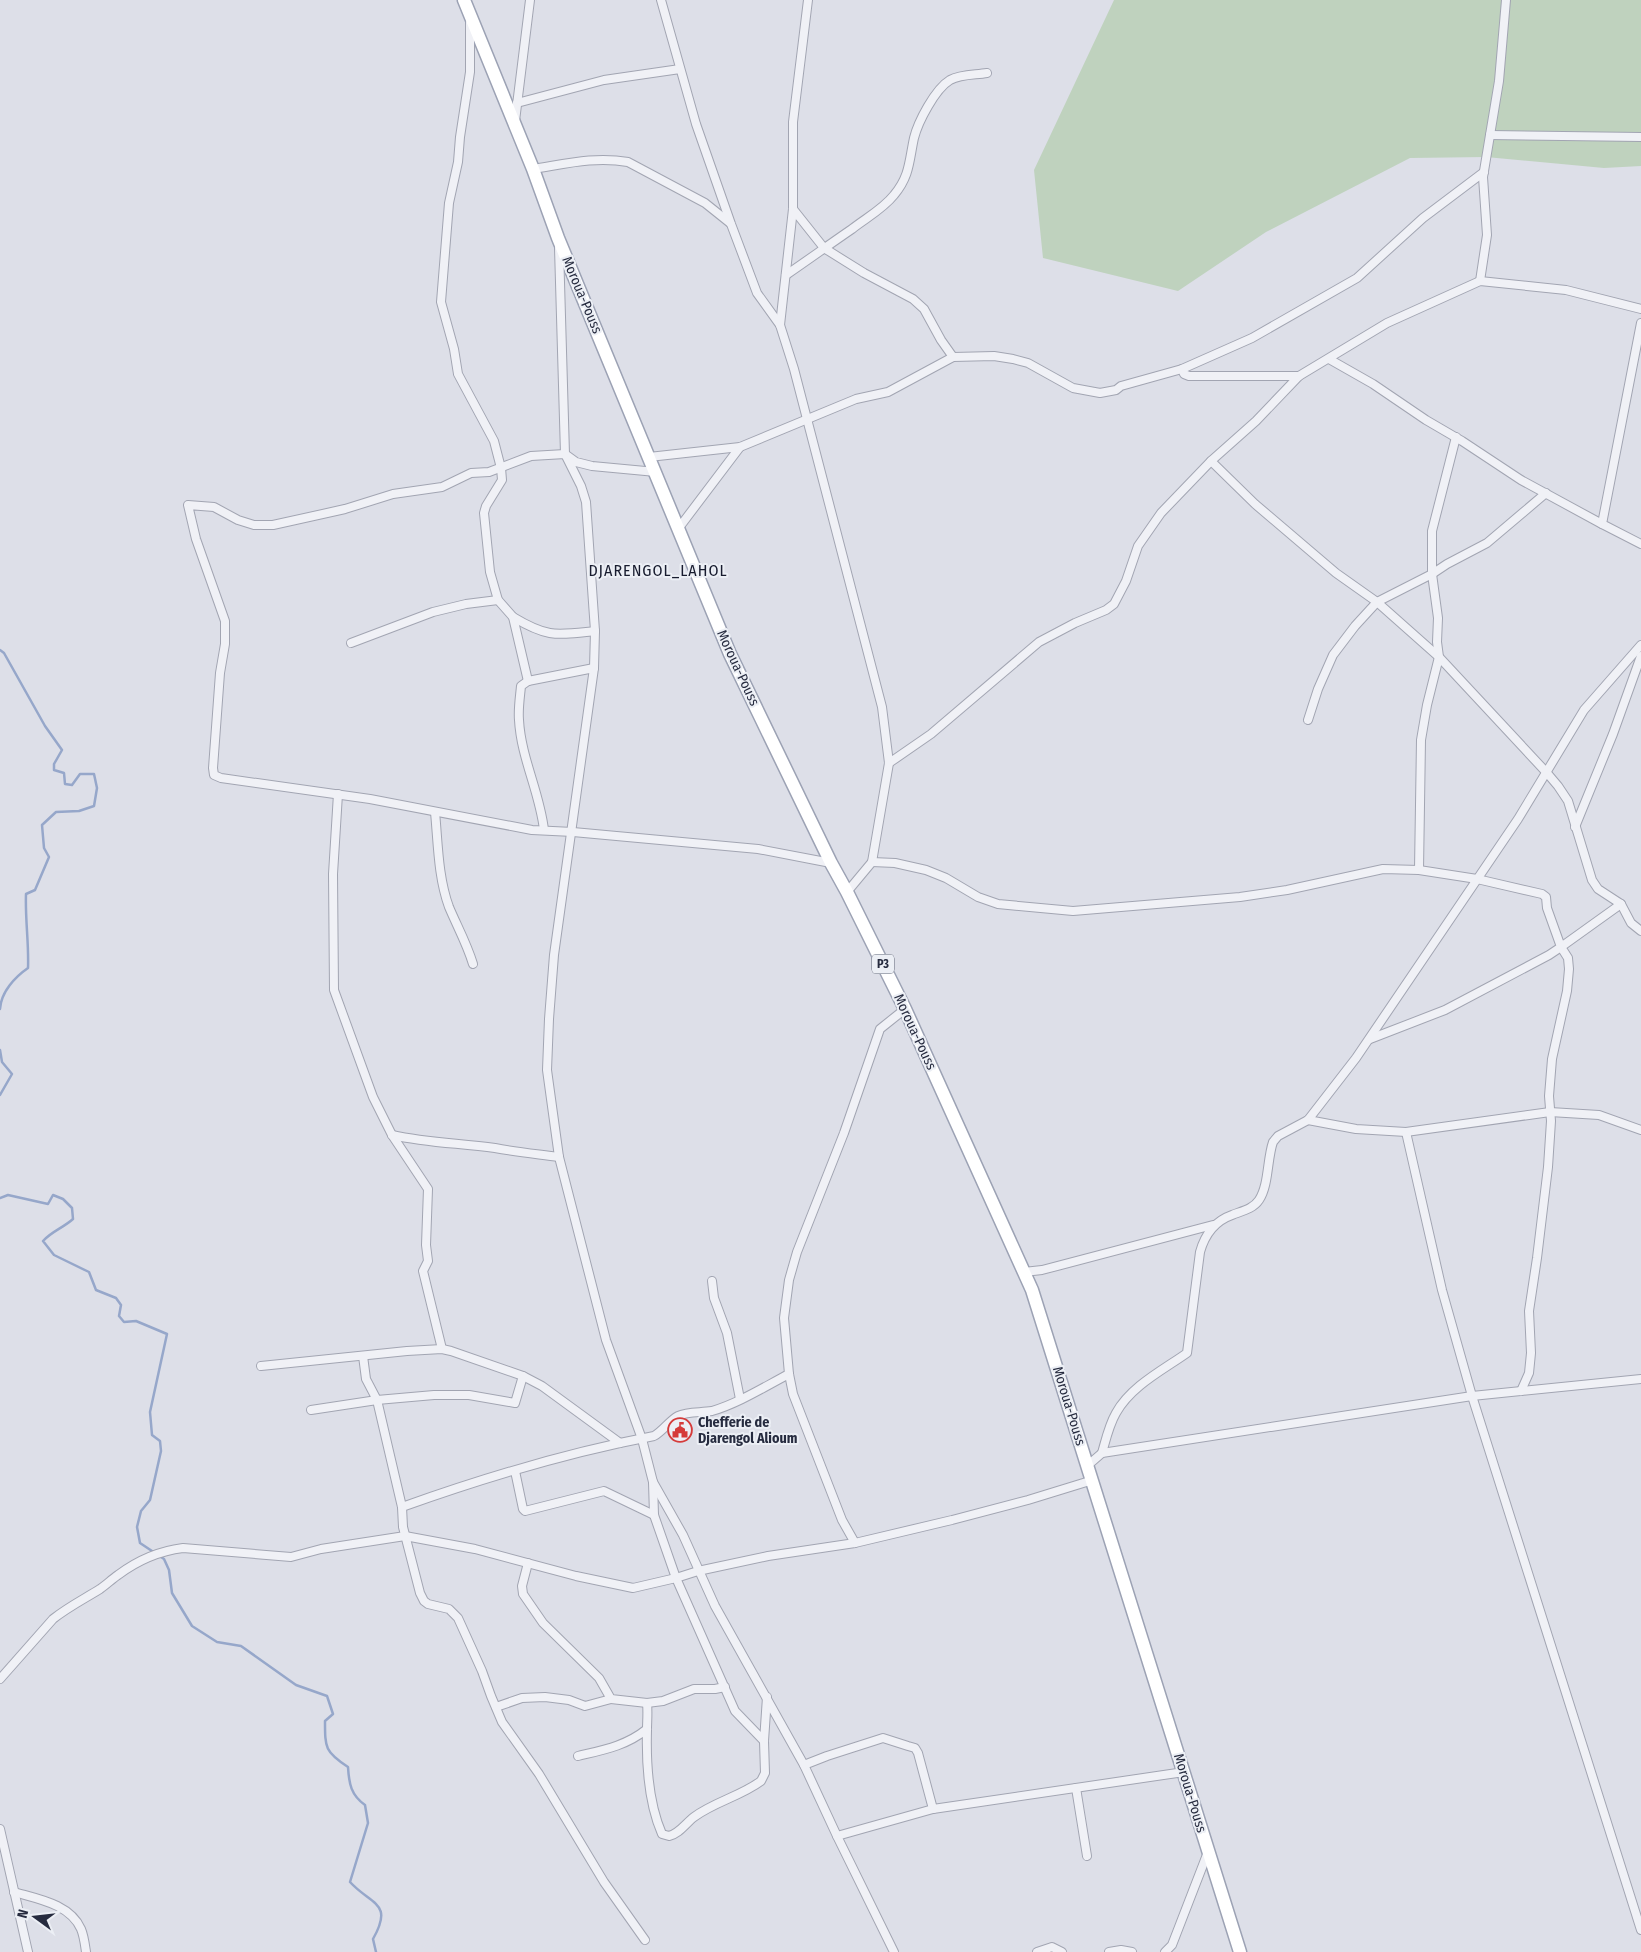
<svg xmlns="http://www.w3.org/2000/svg" width="1641" height="1952" font-family="'Fira Sans Condensed',sans-serif">
	<rect width="100%" height="100%" fill="#dddfe8"/>
	<path fill="#bfd2be" d="M 1114,0 L 1641,0 L 1641,166 L 1604,168 L 1486,157 L 1410,158 L 1266,232 L 1178,291 L 1043,258 L 1034,170 Z"/>
	<g fill="none" stroke-linecap="round" stroke-linejoin="round">
		<g stroke="#96a7ca" stroke-width="2.5">
			<path d="M 0,650 L 4,653 L 45,726 L 62,750 L 54,764 L 54,770 L 64,773 L 65,784 L 72,785 L 80,774 L 94,774 L 97,788 L 94,806 L 79,811 L 56,812 L 42,825 L 44,848 L 49,857 L 35,890 L 26,894 C 25,919 29,943 28,968 C 15,977 1,992 0,1009"/>
			<path d="M 0,1050 L 2,1062 L 12,1074 L 0,1095"/>
			<path d="M 0,1198 L 8,1195 L 48,1204 L 53,1195 L 63,1199 L 72,1208 L 73,1219 C 63,1228 52,1231 43,1241 L 54,1255 L 89,1272 L 96,1290 L 116,1298 L 121,1305 L 119,1316 L 124,1322 L 136,1321 L 167,1334 L 150,1412 L 152,1435 L 160,1441 L 161,1451 L 150,1500 L 141,1511 L 137,1527 L 140,1543 L 164,1559 L 169,1570 L 172,1593 L 192,1626 L 217,1642 L 241,1646 L 296,1685 L 327,1696 L 333,1714 L 325,1721 C 325,1748 325,1752 348,1767 C 349,1784 351,1795 365,1805 L 368,1823 L 350,1882 C 371,1905 394,1902 373,1939 L 376,1952"/>
		</g>
		<g stroke="#a2a5b2" stroke-width="10">
			<g id="street">
				<path d="M 661,0 L 696,124 L 731,224 L 757,293 L 780,325 L 794,369 L 882,707 L 889,763 L 872,862 L 847,892"/>
				<path d="M 470,23 L 470,72 L 460,137 L 458,162 L 449,203 L 441,302 L 454,349 L 458,374 L 494,441 L 501,468 L 502,480 L 486,506 L 484,513 L 490,572 L 498,600 L 513,617 L 528,681"/>
				<path d="M 517,103 L 604,80 L 680,69"/>
				<path d="M 515,121 L 530,0"/>
				<path d="M 1490,135 L 1641,137"/>
				<path d="M 533,169 C 565,164 595,156 628,162 L 705,203 L 730,223"/>
				<path d="M 793,209 L 824,248 L 864,273 L 913,299 L 924,309 L 941,340 L 953,357"/>
				<path d="M 559,248 L 565,454 L 581,486 L 586,502 L 595,631 L 594,668 L 554,955 L 549,1019 L 547,1070 L 559,1157 L 606,1340 L 642,1439 L 653,1482 L 683,1535 L 715,1606 L 804,1765 L 837,1836 L 894,1952"/>
				<path d="M 786,275 C 808,260 830,244 852,229 C 866,218 883,209 894,195 C 910,176 909,161 914,138 C 918,122 935,89 950,80 C 961,74 975,75 987,73"/>
				<path d="M 1480,281 L 1487,235 L 1483,177 L 1499,81 L 1506,0"/>
				<path d="M 1641,323 L 1602,524 L 1641,544"/>
				<path d="M 780,325 L 793,209 L 793,122 L 808,0"/>
				<path d="M 1329,359 L 1373,384 L 1426,420 L 1462,441 L 1521,480 L 1602,524"/>
				<path d="M 1182,369 L 1184,374 L 1189,376 L 1299,376"/>
				<path d="M 649,457 L 740,447 L 856,399 L 888,392 L 953,357 L 994,356 L 1013,359 L 1028,363 L 1073,388 L 1100,393 L 1116,390 L 1121,386 L 1182,369 L 1252,338 L 1357,278 L 1423,218 L 1484,172"/>
				<path d="M 1211,461 L 1255,504 L 1336,573 L 1377,602 L 1439,657 L 1547,773 L 1558,786 L 1568,801 L 1592,880 L 1598,889 L 1621,904 L 1631,923 L 1641,931"/>
				<path d="M 656,472 L 592,466 L 576,462 L 565,454 L 531,456 L 489,472 L 471,473 L 442,487 L 393,494 L 345,509 L 273,525 L 254,525 L 238,520 L 214,507 L 188,505 L 196,539 L 225,621 L 225,644 L 220,673 L 213,768 L 214,775 L 221,778 L 370,799 L 532,830 L 573,832 L 758,849 L 831,863"/>
				<path d="M 678,529 L 740,447"/>
				<path d="M 513,617 C 548,638 556,635 595,631"/>
				<path d="M 351,643 L 433,612 L 466,604 L 498,600"/>
				<path d="M 1308,720 L 1318,689 L 1333,655 L 1355,626 L 1377,602 L 1432,574 L 1447,564 L 1487,543 L 1546,493"/>
				<path d="M 889,763 L 931,734 L 1039,642 L 1075,623 L 1106,610 L 1114,604 L 1126,581 L 1138,546 L 1161,513 L 1211,461 L 1256,421 L 1299,376 L 1387,323 L 1480,281 L 1566,290 L 1641,309"/>
				<path d="M 338,794 L 333,874 L 334,990 L 373,1097 L 392,1135 L 428,1189 L 426,1245 L 428,1261 L 423,1271 L 442,1349"/>
				<path d="M 435,812 C 438,843 438,877 449,907 C 457,926 467,944 473,964"/>
				<path d="M 1575,827 L 1613,734 L 1641,656"/>
				<path d="M 544,830 C 540,793 521,758 519,720 C 518,709 520,697 521,686 L 528,681 L 594,668"/>
				<path d="M 872,862 L 895,863 L 926,870 L 946,878 L 978,897 L 998,904 L 1073,911 L 1240,897 L 1287,890 L 1383,869 L 1419,870 L 1477,879 L 1542,894 L 1546,897 L 1547,908 L 1561,947 L 1549,955 L 1445,1010 L 1370,1039"/>
				<path d="M 1419,870 L 1421,740 L 1427,705 L 1439,657 L 1437,642 L 1438,618 L 1432,574 L 1432,531 L 1456,437"/>
				<path d="M 1308,1120 L 1356,1129 L 1406,1132 L 1550,1112 L 1599,1115 L 1641,1130"/>
				<path d="M 1406,1132 L 1442,1290 L 1472,1396 L 1641,1930"/>
				<path d="M 392,1135 C 428,1143 459,1143 495,1148 C 516,1152 537,1154 559,1157"/>
				<path d="M 1024,1272 L 1042,1270 L 1213,1225"/>
				<path d="M 712,1281 L 714,1298 L 727,1333 L 740,1399"/>
				<path d="M 363,1356 L 366,1379 L 377,1400 L 402,1507 L 403,1527 L 420,1593 L 424,1601 L 428,1604 L 449,1609 L 458,1618 L 482,1671 L 491,1696 L 502,1722 L 539,1774 L 604,1882 L 645,1940"/>
				<path d="M 261,1366 L 407,1351 L 442,1349 L 451,1351 L 523,1376 L 542,1386 L 620,1443"/>
				<path d="M 1521,1391 L 1529,1373 L 1531,1353 L 1529,1311 L 1537,1258 L 1548,1167 L 1551,1121 L 1549,1096 L 1552,1059 L 1567,991 L 1569,969 L 1568,958 L 1561,947 L 1621,904"/>
				<path d="M 311,1410 L 377,1400 L 434,1395 L 469,1395 L 515,1403 L 523,1376"/>
				<path d="M 1102,1453 C 1106,1439 1109,1425 1116,1413 C 1131,1386 1163,1370 1187,1353 L 1200,1252 C 1205,1234 1215,1221 1232,1215 C 1242,1211 1253,1209 1259,1200 C 1269,1185 1267,1159 1273,1142 L 1278,1136 L 1308,1120 L 1356,1058 L 1518,819 L 1584,710 L 1641,645"/>
				<path d="M 1087,1466 L 1102,1453 L 1472,1396 L 1641,1379"/>
				<path d="M 515,1471 L 523,1509 L 525,1511 L 604,1491 L 654,1515"/>
				<path d="M 653,1482 L 654,1515 L 676,1578 L 735,1711 L 764,1741"/>
				<path d="M 402,1507 C 483,1478 570,1452 654,1436 C 663,1431 670,1420 678,1416 C 688,1411 701,1413 712,1411 C 739,1403 764,1387 789,1374"/>
				<path d="M 855,1543 L 842,1520 L 793,1394 L 789,1374 L 784,1318 L 789,1280 L 797,1252 L 844,1133 L 880,1029 L 905,1009"/>
				<path d="M 528,1563 L 522,1586 L 523,1594 L 543,1623 L 599,1678 L 611,1699 L 647,1703 L 663,1701 L 694,1689 L 715,1689 L 725,1687"/>
				<path d="M 0,1679 L 53,1619 C 68,1607 84,1599 100,1589 C 106,1585 112,1579 118,1575 C 138,1560 159,1551 183,1548 L 291,1557 L 321,1549 L 405,1536 L 475,1549 L 576,1576 L 633,1588 L 676,1578 L 698,1571 L 768,1556 L 855,1543 L 952,1520 L 1028,1500 L 1093,1480"/>
				<path d="M 647,1703 C 648,1713 647,1721 647,1730 C 646,1765 648,1802 662,1834 L 669,1836 C 679,1834 686,1823 694,1817 C 714,1802 741,1796 761,1781 L 765,1773 L 764,1741 L 767,1697"/>
				<path d="M 496,1707 L 522,1698 L 545,1697 L 569,1700 L 585,1706 L 611,1699"/>
				<path d="M 578,1756 C 603,1750 626,1746 647,1729"/>
				<path d="M 804,1765 L 827,1756 L 883,1738 L 908,1746 L 915,1748 L 918,1753 L 933,1809"/>
				<path d="M 1076,1788 L 1087,1856"/>
				<path d="M 0,1829 L 28,1952"/>
				<path d="M 837,1836 L 933,1809 L 1184,1772"/>
				<path d="M 14,1892 C 38,1899 70,1904 81,1929 C 84,1936 85,1945 86,1952"/>
				<path d="M 1037,1952 L 1052,1947 L 1062,1952"/>
				<path d="M 1109,1952 L 1121,1950 L 1132,1952"/>
				<path d="M 1165,1952 L 1172,1945 L 1208,1852"/>
			</g>
		</g>
		<g stroke="#9ca2b4" stroke-width="15">
			<path id="primary" d="M 464,0 L 533,169 L 558,238 L 730,654 L 831,863 L 847,892 L 905,1009 L 1032,1290 L 1240,1952"/>
		</g>
		<use href="#street" stroke="#f0f1f6" stroke-width="8"/>
		<use href="#primary" stroke="#fff" stroke-width="12"/>
	</g>
	<defs>
		<g id="civic-ring" transform="scale(1.25)"><circle r="9.5" fill="#eceff5" stroke="#d53b3a" stroke-width="1.5"/><path d="M-.6-6.5H3V-4.5H.6V-3L4-1V1h2V6H-6V1h2V-1L-.6-3ZM-1.2 2.5V6h2.4V2.5Z" fill="#d53b3a"/></g>
	</defs>
	<g fill-rule="evenodd">
		<use href="#civic-ring" x="680" y="1430"/>
	</g>
	<g text-anchor="middle" dominant-baseline="central" stroke-width="4" stroke-linejoin="round" paint-order="stroke">
		<rect fill="#eceff5" stroke="#616676" stroke-width="1" x="872" y="954.5" width="22" height="19" rx="4"/>
		<g font-size="12" font-weight="bold" fill="#262b3f">
			<text x="883" y="964">P3</text>
		</g>
		<g font-size="14" fill="#262b3f" stroke="#eceff5">
			<text transform="translate(582 295) rotate(67)">Moroua-Pouss</text>
			<text transform="translate(738 668) rotate(65)">Moroua-Pouss</text>
			<text transform="translate(915 1032) rotate(65)">Moroua-Pouss</text>
			<text transform="translate(1069 1406) rotate(73)">Moroua-Pouss</text>
			<text transform="translate(1190 1793) rotate(73)">Moroua-Pouss</text>
		</g>
		<g font-size="14" font-weight="bold" fill="#262b3f" stroke="#eceff5" text-anchor="start">
			<text x="698" y="1422">Chefferie de<tspan x="698" dy="16">Djarengol Alioum</tspan></text>
		</g>
		<g font-size="16" letter-spacing="1" fill="#181c2f" stroke="#eceff5">
			<text x="658" y="570">DJARENGOL_LAHOL</text>
		</g>
	</g>
	<g transform="translate(35 1917) rotate(285)" stroke="#eceff5" stroke-width="4" paint-order="stroke">
	<path d="M0-4L9 19L0 12L-9 19Z" fill="#262b3f"/>
	<text y="-8" font-size="14" font-weight="bold" text-anchor="middle" fill="#262b3f">N</text>
	</g>
</svg>
